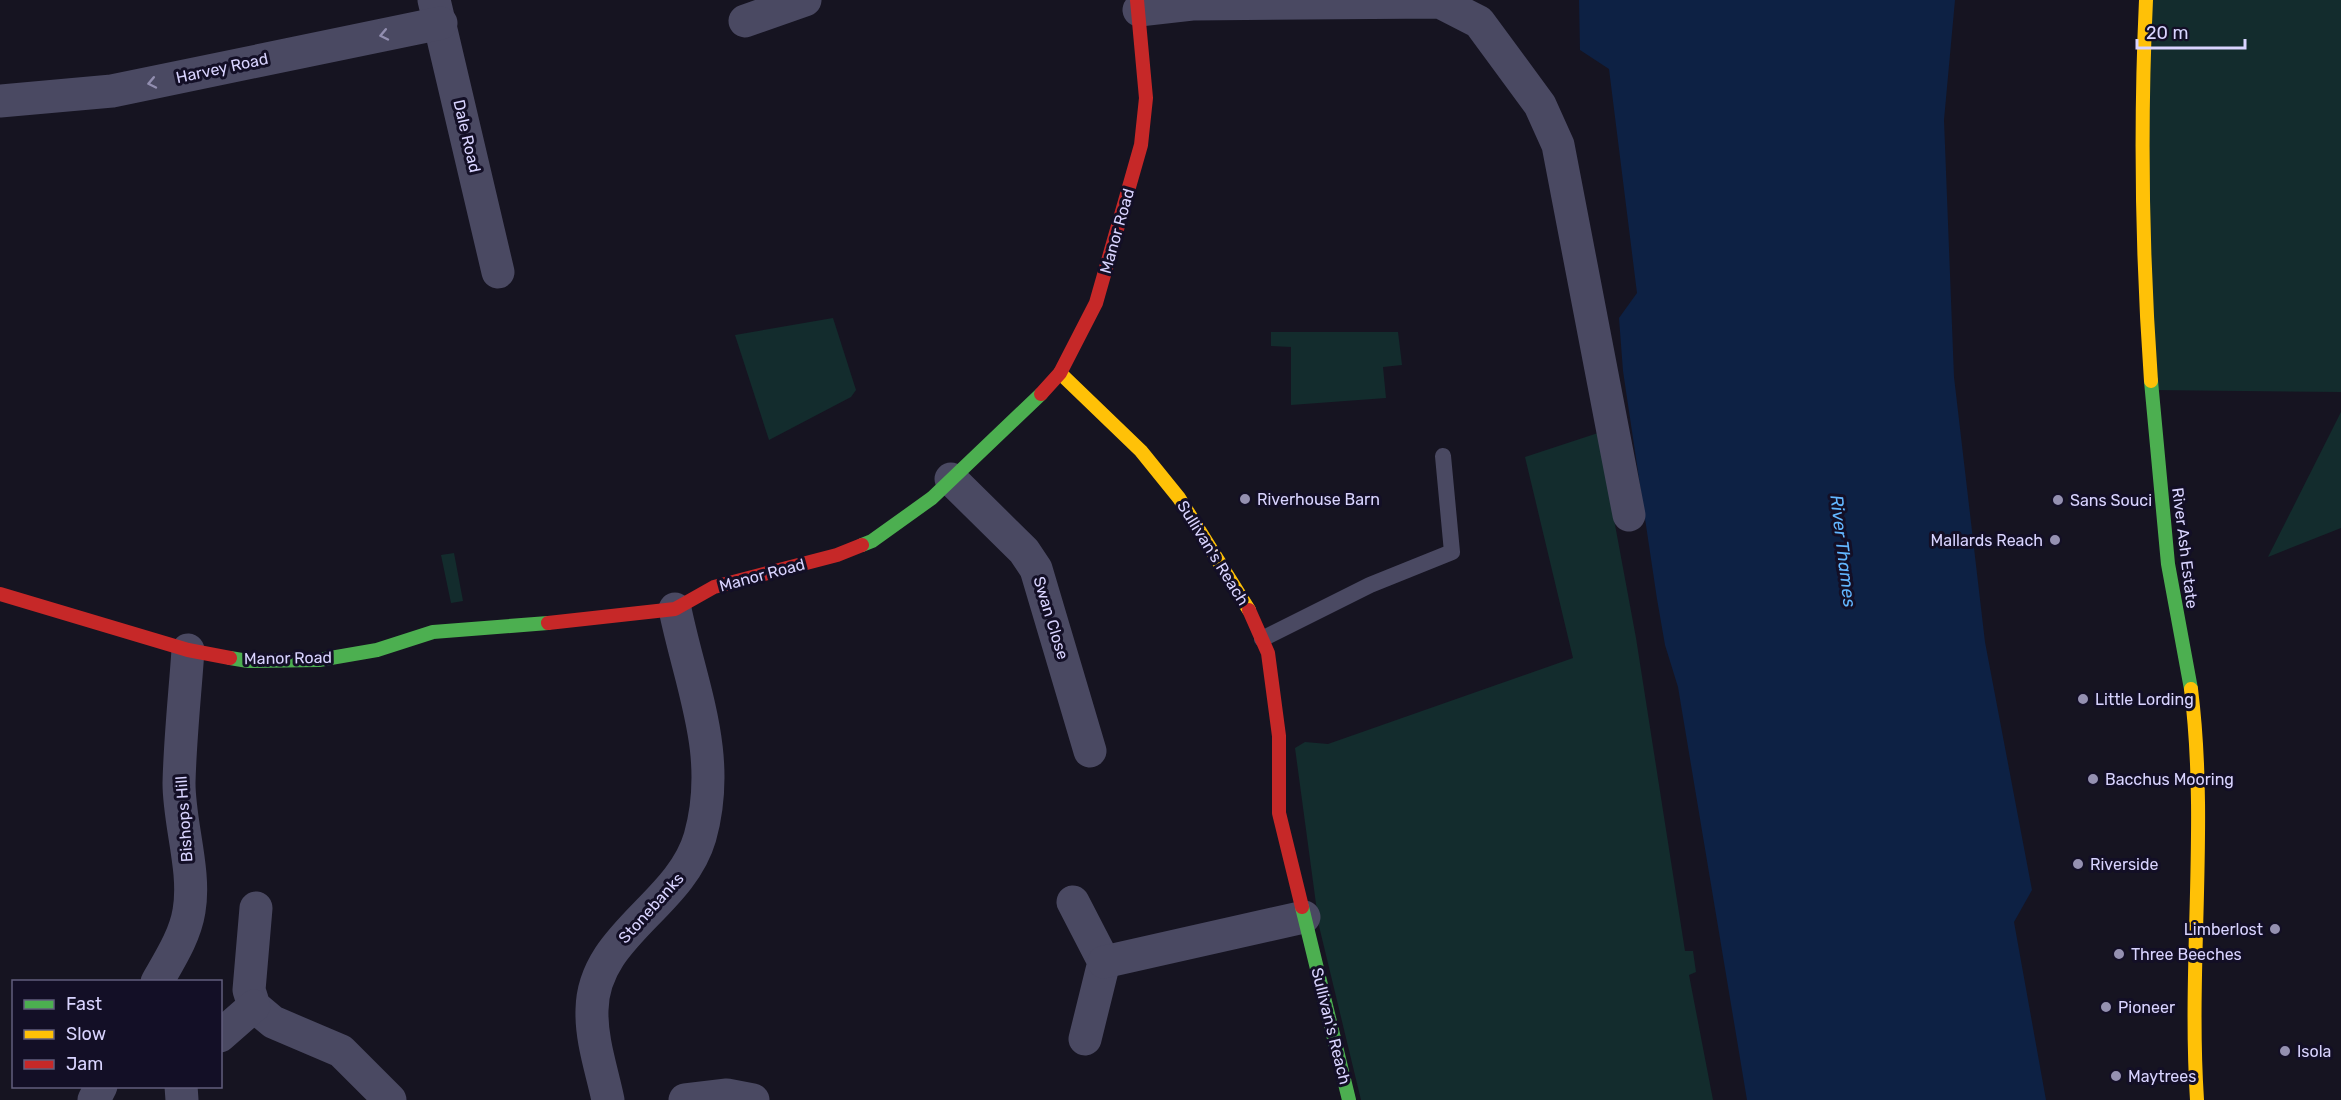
<svg xmlns="http://www.w3.org/2000/svg" width="2341" height="1100" font-family="Rubik,sans-serif">
	<rect width="100%" height="100%" fill="#161421"/>
	<g fill="#132c2d">
		<path d="M 2146,0 L 2341,0 L 2341,392 L 2151,390 Z"/>
		<path d="M 833,318 L 856,390 L 851,397 L 769,440 L 735,335 Z"/>
		<path d="M 1271,332 L 1398,332 L 1402,365 L 1383,367 L 1386,398 L 1291,405 L 1291,347 L 1271,346 Z"/>
		<path d="M 2341,412 L 2341,528 L 2268,557 Z"/>
		<path d="M 1598,433 L 1636,638 L 1685,951 L 1693,951 L 1696,972 L 1689,975 L 1713,1100 L 1361,1100 L 1319,926 L 1295,748 L 1305,742 L 1328,744 L 1573,658 L 1525,457 Z"/>
		<path d="M 454,553 L 463,601 L 451,603 L 441,555 Z"/>
	</g>
	<path fill="#0d2144" d="M 1579,0 L 1955,0 L 1944,120 L 1954,377 L 1985,642 L 2032,890 L 2014,922 L 2046,1100 L 1747,1100 L 1678,687 L 1665,645 L 1657,599 L 1623,371 L 1619,318 L 1637,293 L 1609,69 L 1580,50 Z"/>
	<g fill="none" stroke-linecap="round" stroke-linejoin="round">
		<path stroke="#4a4962" stroke-width="16" d="M 1262,639 L 1370,585 L 1452,552 L 1443,456"/>
		<g stroke="#4a4962" stroke-width="33">
			<path d="M 434,0 L 498,272"/>
			<path d="M 1139,10 L 1192,4 L 1440,2 L 1479,22 L 1540,105 L 1558,145 L 1629,515"/>
			<path d="M 745,21 L 805,0"/>
			<path d="M 0,101 L 112,91 L 441,23"/>
			<path d="M 951,479 L 1024,551 L 1036,569 L 1090,751"/>
			<path d="M 1073,902 L 1104,962 L 1085,1039"/>
			<path d="M 256,908 L 249,990 L 254,1006 L 273,1022 L 341,1051 L 390,1100"/>
			<path d="M 1104,962 L 1304,917"/>
			<path d="M 157,982 C 170,959 185,936 189,911 C 196,871 179,824 179,783 C 180,739 185,694 188,650"/>
			<path d="M 220,1036 L 254,1006"/>
			<path d="M 181,1086 L 182,1100"/>
			<path d="M 94,1100 L 101,1086"/>
			<path d="M 608,1100 C 602,1071 591,1040 592,1010 C 593,935 680,906 700,837 C 723,755 691,687 675,609"/>
			<path d="M 685,1100 L 727,1095 L 753,1100"/>
		</g>
		<g stroke="#4caf50" stroke-width="14">
			<path d="M 2151,381 L 2168,564 L 2191,689"/>
			<path d="M 862,545 L 872,541 L 932,498 L 1041,394"/>
			<path d="M 230,658 L 248,661 L 319,660 L 377,650 L 433,632 L 548,623"/>
			<path d="M 1302,907 L 1349,1100"/>
		</g>
		<g stroke="#ffc107" stroke-width="14">
			<path d="M 2146,0 C 2140,127 2142,254 2151,381"/>
			<path d="M 1060,373 L 1141,451 L 1179,498 L 1249,610"/>
			<path d="M 2191,689 C 2208,825 2188,963 2197,1100"/>
		</g>
		<g stroke="#c62828" stroke-width="14">
			<path d="M 1041,394 L 1060,373 L 1096,303 L 1141,145 L 1146,98 L 1137,0"/>
			<path d="M 0,594 L 188,650 L 230,658"/>
			<path d="M 1249,610 L 1268,653 L 1279,736 L 1279,813 L 1302,907"/>
			<path d="M 548,623 L 675,609 L 714,587 L 837,555 L 862,545"/>
		</g>
	</g>
	<defs><path id="oneway-chevron" d="M-2-3.5L2.5 0L-2 3.5" fill="none" stroke-width="1.6" stroke-linecap="round" stroke-linejoin="round" transform="scale(1.5)"/></defs>
	<g stroke="#928eb0">
		<use href="#oneway-chevron" transform="translate(384 35) rotate(168)"/>
		<use href="#oneway-chevron" transform="translate(152 83) rotate(168)"/>
	</g>
	<g fill="#9591b1" stroke="#130f26" stroke-width="2">
		<circle cx="1245" cy="499" r="6"/>
		<circle cx="2058" cy="500" r="6"/>
		<circle cx="2055" cy="540" r="6"/>
		<circle cx="2083" cy="699" r="6"/>
		<circle cx="2093" cy="779" r="6"/>
		<circle cx="2078" cy="864" r="6"/>
		<circle cx="2275" cy="929" r="6"/>
		<circle cx="2119" cy="954" r="6"/>
		<circle cx="2106" cy="1007" r="6"/>
		<circle cx="2285" cy="1051" r="6"/>
		<circle cx="2116" cy="1076" r="6"/>
	</g>
	<g text-anchor="middle" dominant-baseline="central" stroke-width="6" stroke-linejoin="round" paint-order="stroke">
		<g font-size="16" fill="#d9d4ff" stroke="#130f26">
			<text transform="translate(222 68) rotate(-12)">Harvey Road</text>
			<text transform="translate(467 136) rotate(77)">Dale Road</text>
			<text transform="translate(1117 231) rotate(-74)">Manor Road</text>
			<text transform="translate(2185 548) rotate(83)">River Ash Estate</text>
			<text transform="translate(1213 553) rotate(58)">Sullivan's Reach</text>
			<text transform="translate(762 575) rotate(-15)">Manor Road</text>
			<text transform="translate(1051 618) rotate(73)">Swan Close</text>
			<text transform="translate(288 658) rotate(-1)">Manor Road</text>
			<text transform="translate(184 819) rotate(-94)">Bishops Hill</text>
			<text transform="translate(651 908) rotate(-48)">Stonebanks</text>
			<text transform="translate(1331 1026) rotate(76)">Sullivan's Reach</text>
		</g>
		<g font-size="16" fill="#d9d4ff" stroke="#130f26" text-anchor="start">
			<text x="1257" y="499">Riverhouse Barn</text>
			<text x="2070" y="500">Sans Souci</text>
			<text x="2043" y="540" text-anchor="end">Mallards Reach</text>
			<text x="2095" y="699">Little Lording</text>
			<text x="2105" y="779">Bacchus Mooring</text>
			<text x="2090" y="864">Riverside</text>
			<text x="2263" y="929" text-anchor="end">Limberlost</text>
			<text x="2131" y="954">Three Beeches</text>
			<text x="2118" y="1007">Pioneer</text>
			<text x="2297" y="1051">Isola</text>
			<text x="2128" y="1076">Maytrees</text>
		</g>
		<g font-size="18" font-style="italic" fill="#62b6ff" stroke="#130f26">
			<text transform="translate(1843 551) rotate(83)">River Thames</text>
		</g>
	</g>
	<rect x="12" y="980" width="210" height="108" fill="#130f26" stroke="#625e7d" stroke-width="1.5"/>
	<rect x="24" y="1000" width="30" height="9" fill="#4caf50" stroke="#625e7d" stroke-width="1.5"/>
	<text x="66" y="1010" font-size="18" fill="#d9d4ff">Fast</text>
	<rect x="24" y="1030" width="30" height="9" fill="#ffc107" stroke="#625e7d" stroke-width="1.5"/>
	<text x="66" y="1040" font-size="18" fill="#d9d4ff">Slow</text>
	<rect x="24" y="1060" width="30" height="9" fill="#c62828" stroke="#625e7d" stroke-width="1.5"/>
	<text x="66" y="1070" font-size="18" fill="#d9d4ff">Jam</text>
	<path d="M2137 39v9h108v-9" fill="none" stroke="#d9d4ff" stroke-width="3"/>
	<text x="2146" y="39" font-size="18" fill="#d9d4ff" stroke="#130f26" stroke-width="4.5" paint-order="stroke">20 m</text>
</svg>
